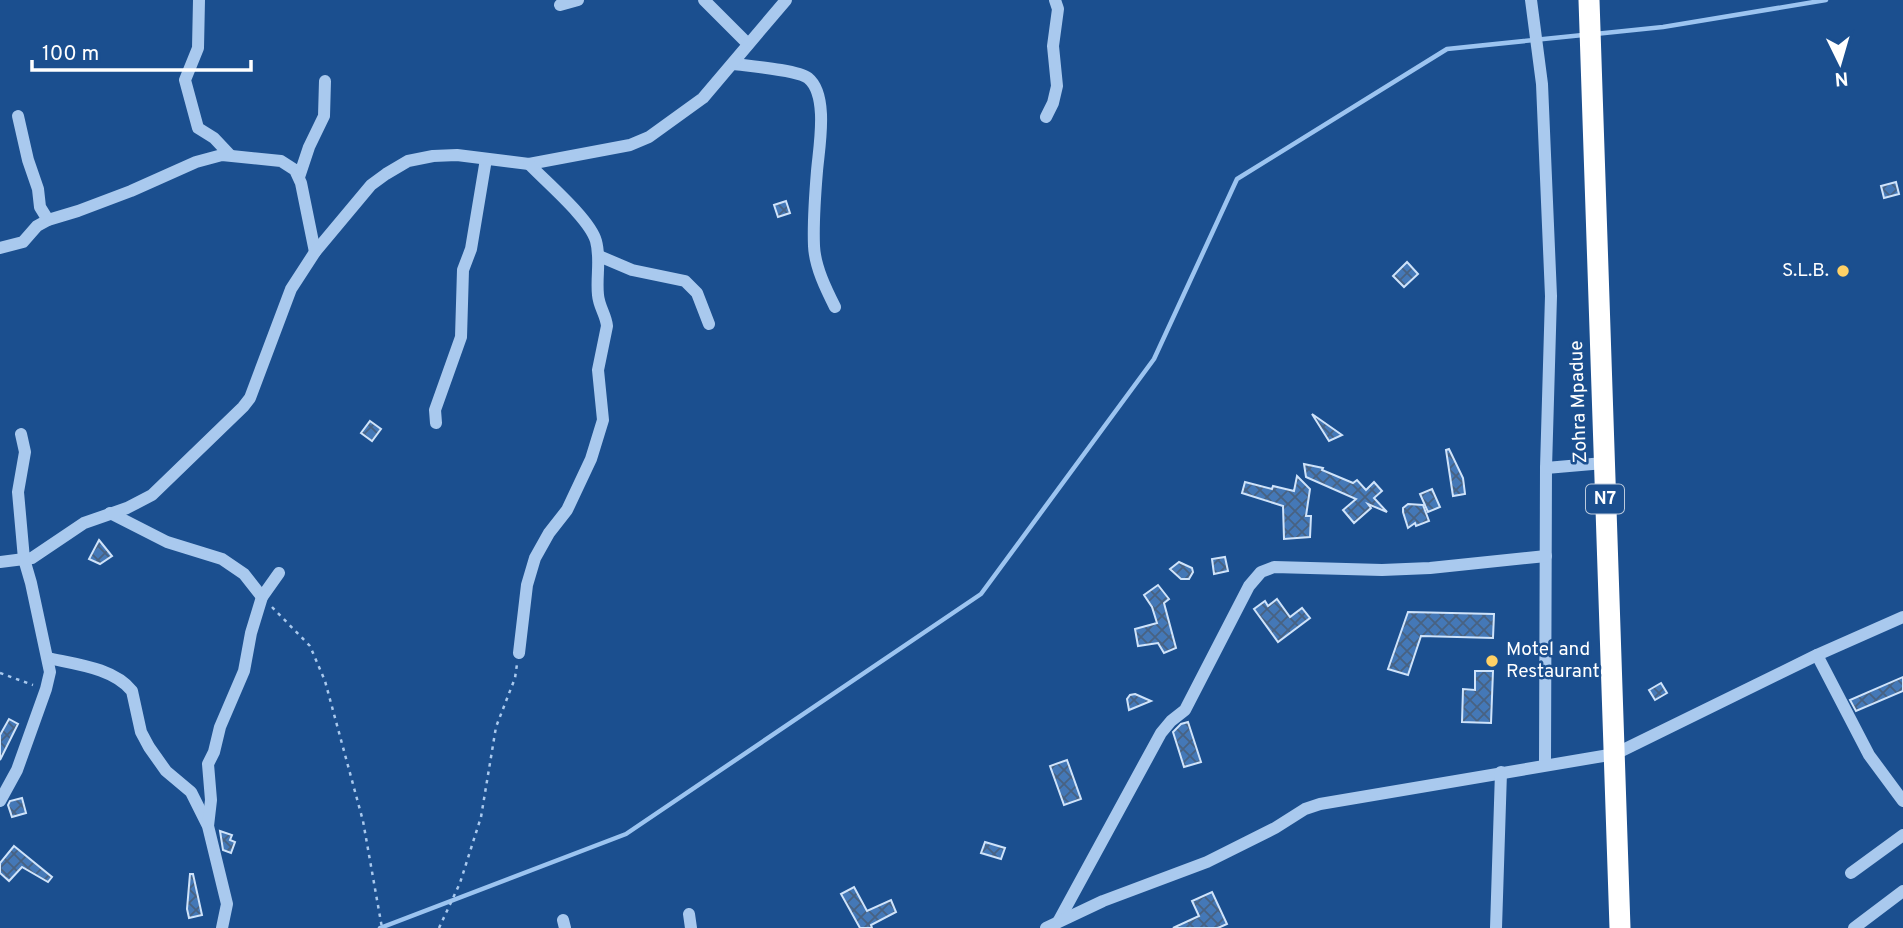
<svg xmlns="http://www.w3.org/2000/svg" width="1903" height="928" font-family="Overpass,sans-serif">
	<defs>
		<pattern id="building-cross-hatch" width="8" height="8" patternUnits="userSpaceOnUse" patternTransform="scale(1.75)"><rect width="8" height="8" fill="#4478b7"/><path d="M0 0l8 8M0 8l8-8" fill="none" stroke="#486282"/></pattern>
	</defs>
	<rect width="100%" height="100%" fill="#1b4f8f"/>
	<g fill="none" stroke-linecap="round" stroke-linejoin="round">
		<g stroke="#9cc4f0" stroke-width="4.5">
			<path d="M 1595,34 L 1663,27 L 1826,0"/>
			<path d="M 380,928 L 626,834 L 981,594 L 1154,359 L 1237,179 L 1447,49 L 1583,35"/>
		</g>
	</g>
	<g fill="url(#building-cross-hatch)" stroke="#cfe3fa" stroke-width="2">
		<path d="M 1896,182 L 1899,194 L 1884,198 L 1881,186 Z"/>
		<path d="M 786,201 L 790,213 L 778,217 L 774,205 Z"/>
		<path d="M 1407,262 L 1418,274 L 1404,287 L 1393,276 Z"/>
		<path d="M 1312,414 L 1342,435 L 1329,441 Z"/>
		<path d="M 370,421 L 381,429 L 372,441 L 361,433 Z"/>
		<path d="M 1449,449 L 1463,478 L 1465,494 L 1453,496 L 1446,450 Z"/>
		<path d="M 1304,464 L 1323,468 L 1322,470 L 1353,483 L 1357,480 L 1366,490 L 1374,482 L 1382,491 L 1374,498 L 1387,512 L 1368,504 L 1371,508 L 1354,523 L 1343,510 L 1356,499 L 1306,477 Z"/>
		<path d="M 1297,476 L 1310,489 L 1306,516 L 1311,516 L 1310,537 L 1284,539 L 1283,506 L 1242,493 L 1245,482 L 1272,489 L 1273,486 L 1294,491 Z"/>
		<path d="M 1432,489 L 1440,507 L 1428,512 L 1420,494 Z"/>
		<path d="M 1408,504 L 1423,505 L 1429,521 L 1416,526 L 1415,523 L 1408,528 L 1403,512 L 1403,508 Z"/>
		<path d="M 99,540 L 112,556 L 100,564 L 89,559 Z"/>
		<path d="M 1225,557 L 1228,571 L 1214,574 L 1212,559 Z"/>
		<path d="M 1179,562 L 1192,568 L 1193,572 L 1189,579 L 1181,579 L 1170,569 Z"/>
		<path d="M 1158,585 L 1169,599 L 1164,603 L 1176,648 L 1164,653 L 1158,643 L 1138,646 L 1135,629 L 1157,623 L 1152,607 L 1144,595 Z"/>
		<path d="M 1277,599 L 1290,617 L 1302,608 L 1310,618 L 1278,642 L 1254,609 L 1265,601 L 1268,606 Z"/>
		<path d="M 1408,612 L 1494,614 L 1493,638 L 1421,636 L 1408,675 L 1388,669 Z"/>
		<path d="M 1475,671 L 1493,671 L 1491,723 L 1462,722 L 1463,689 L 1475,690 Z"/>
		<path d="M 1903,677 L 1903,691 L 1856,711 L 1850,700 Z"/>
		<path d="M 1661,683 L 1667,693 L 1655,700 L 1649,690 Z"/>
		<path d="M 1135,694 L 1151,701 L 1129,710 L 1127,699 L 1130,695 Z"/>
		<path d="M 9,719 L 18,724 L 0,760 L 0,735 Z"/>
		<path d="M 1188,722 L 1201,762 L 1184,767 L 1173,732 L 1181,724 Z"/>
		<path d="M 1067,760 L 1081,799 L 1064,805 L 1050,766 Z"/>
		<path d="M 22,798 L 26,813 L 12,817 L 8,805 L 10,801 Z"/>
		<path d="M 220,831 L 232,835 L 230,840 L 235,842 L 231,853 L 223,850 Z"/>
		<path d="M 985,842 L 1005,848 L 1001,859 L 981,853 Z"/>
		<path d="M 14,846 L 52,877 L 48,882 L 22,867 L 9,881 L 0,873 L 0,863 Z"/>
		<path d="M 190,874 L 193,874 L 202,915 L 189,918 L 187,909 Z"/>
		<path d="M 854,887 L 867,911 L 891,900 L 896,912 L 871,925 L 872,928 L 860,928 L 841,894 Z"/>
		<path d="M 1212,892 L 1227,924 L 1218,928 L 1173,928 L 1199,916 L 1192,901 Z"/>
	</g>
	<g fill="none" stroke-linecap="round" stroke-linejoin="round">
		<g stroke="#a9c9ee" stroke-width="2.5" stroke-dasharray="3.5 5" stroke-linecap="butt">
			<path d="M 272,607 L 310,646 L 325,681 L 363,821 L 382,928"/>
			<path d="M 0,673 L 33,685"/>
			<path d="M 439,928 L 460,883 L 481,817 L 496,727 L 515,678 L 517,664"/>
		</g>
		<g stroke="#a9c9ee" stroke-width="12">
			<path d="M 199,0 L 198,48 L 185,80 L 198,128 L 214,138 L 230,155"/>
			<path d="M 704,0 L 748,44"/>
			<path d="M 1531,0 L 1542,84 L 1551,296 L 1546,468 L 1545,765"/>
			<path d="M 560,5 L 578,0"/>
			<path d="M 734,64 C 749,66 798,70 808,78 C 829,95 819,147 817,171 C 815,195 813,222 814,246 C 815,267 826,289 835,307"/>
			<path d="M 18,116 L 28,160 L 38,189 L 40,207 L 48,220"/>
			<path d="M 1046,117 L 1053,103 L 1057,86 L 1053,46 L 1058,9 L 1055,0"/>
			<path d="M 299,177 L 309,147 L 324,116 L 325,81"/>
			<path d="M 0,248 L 23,242 L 37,226 L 48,220 L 78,211 L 131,191 L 196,162 L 222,155 L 281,161 L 295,170 L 301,183 L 315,252"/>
			<path d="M 599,256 L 632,270 L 685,281 L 697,293 L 709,324"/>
			<path d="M 436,423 L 435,410 L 461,337 L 463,270 L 471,249 L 486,159"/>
			<path d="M 1546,468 L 1604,463"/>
			<path d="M 110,513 L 167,542 L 222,559 L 244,574 L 262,597"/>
			<path d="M 0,562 L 32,558 L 84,523 L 127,508 L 152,495 L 243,407 L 250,398 L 291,289 L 315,252 L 371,185 L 386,174 L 408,161 L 433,156 L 457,155 L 529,164 L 630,145 L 649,137 L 703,98 L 786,0"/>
			<path d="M 519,653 L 527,585 L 535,558 L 549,533 L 567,510 L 591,459 L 603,420 L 598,370 L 607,326 C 606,315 599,307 598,295 C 596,277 601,259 596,241 C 590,219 546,182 529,164"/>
			<path d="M 1817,655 L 1869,755 L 1903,801"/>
			<path d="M 48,658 C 75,664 114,668 132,691 L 141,732 L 149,747 L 166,771 L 191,792 L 207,824"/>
			<path d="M 0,801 L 17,770 L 46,689 L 50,672 L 31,583 L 24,559 L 18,492 L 25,452 L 21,434"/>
			<path d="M 1851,873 L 1903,835"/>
			<path d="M 689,914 L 691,928"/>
			<path d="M 563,920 L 565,928"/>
			<path d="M 1058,922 L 1161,733 L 1171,721 L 1185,710 L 1249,586 L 1261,572 L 1274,567 L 1382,570 L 1430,568 L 1546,556"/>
			<path d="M 222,928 L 227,904 L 208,826 L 211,800 L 208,764 L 214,752 L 220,727 L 244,671 L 251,633 L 262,597 L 279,573"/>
			<path d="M 1046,928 L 1103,901 L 1207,862 L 1275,828 L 1305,809 L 1320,804 L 1615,754 L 1817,655 L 1903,617"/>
			<path d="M 1496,928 L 1501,772"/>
			<path d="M 1854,928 L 1903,891"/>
		</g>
		<path stroke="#fff" stroke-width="21" d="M 1589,0 L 1620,928"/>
	</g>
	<g fill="#ffd166" stroke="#1b4f8f" stroke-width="2.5">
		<circle cx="1843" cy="271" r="7"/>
		<circle cx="1492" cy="661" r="7"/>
	</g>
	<g text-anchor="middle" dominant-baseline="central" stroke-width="5" stroke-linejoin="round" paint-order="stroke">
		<rect fill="#1b4f8f" stroke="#bbcadd" stroke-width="2" x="1586" y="484.5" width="38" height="29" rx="5"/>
		<g font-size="18" font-weight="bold" fill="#fff">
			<text x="1605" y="499">N7</text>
		</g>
		<g font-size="19" fill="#fff" stroke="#1b4f8f" text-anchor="end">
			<text x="1829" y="271">S.L.B.</text>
			<text x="1506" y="650" text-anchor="start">Motel and<tspan x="1506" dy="22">Restaurant</tspan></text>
		</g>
		<g font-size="19" fill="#fff" stroke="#1b4f8f">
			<text transform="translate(1579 402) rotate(-92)">Zohra Mpadue</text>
		</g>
	</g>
	<g transform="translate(1840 63) rotate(175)" stroke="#1b4f8f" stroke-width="5" paint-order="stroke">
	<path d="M0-5L12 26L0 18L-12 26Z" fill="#ffffff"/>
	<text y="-10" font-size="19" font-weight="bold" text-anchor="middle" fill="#ffffff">N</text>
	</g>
	<path d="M32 60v10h219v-10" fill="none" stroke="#ffffff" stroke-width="3.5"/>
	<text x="42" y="60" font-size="21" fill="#ffffff" stroke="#1b4f8f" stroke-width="5" paint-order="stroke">100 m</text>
</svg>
